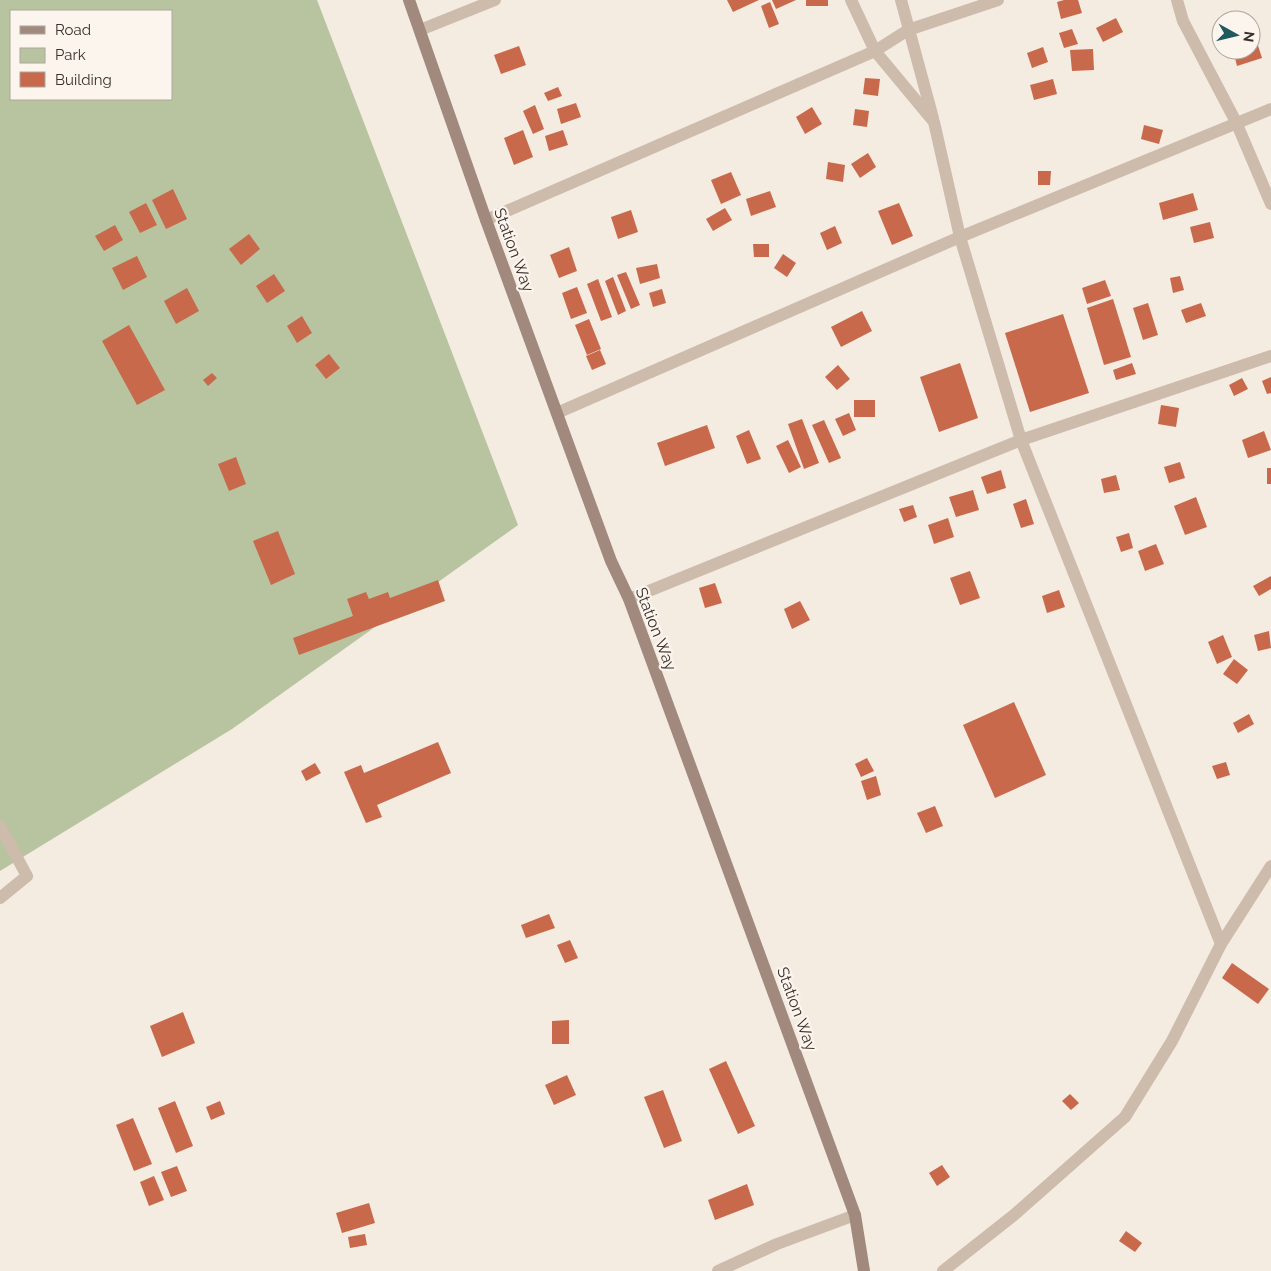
<svg xmlns="http://www.w3.org/2000/svg" width="1271" height="1271" font-family="Raleway,sans-serif">
	<rect width="100%" height="100%" fill="#f4ebe1"/>
	<path fill="#b8c4a0" fill-rule="evenodd" d="M 0,0 L 317,0 L 518,525 L 232,729 L 0,871 ZM 11,11 L 171,11 L 171,99 L 11,99 Z"/>
	<g fill="#c8694b">
		<path d="M 727,0 L 759,0 L 733,12 Z"/>
		<path d="M 772,0 L 796,0 L 776,9 Z"/>
		<rect x="806" y="0" width="22" height="6"/>
		<path d="M 1064,0 L 1078,0 L 1082,13 L 1061,19 L 1057,2 Z"/>
		<path d="M 770,2 L 779,24 L 769,28 L 761,6 Z"/>
		<path d="M 1116,18 L 1123,32 L 1103,42 L 1096,28 Z"/>
		<path d="M 1072,29 L 1078,44 L 1064,48 L 1059,33 Z"/>
		<path d="M 1255,36 L 1262,58 L 1237,66 L 1233,50 L 1251,50 L 1251,37 Z"/>
		<path d="M 519,46 L 526,65 L 501,74 L 494,55 Z"/>
		<path d="M 1043,47 L 1048,62 L 1032,68 L 1027,53 Z"/>
		<path d="M 1093,49 L 1094,70 L 1072,71 L 1070,50 Z"/>
		<path d="M 865,78 L 880,79 L 878,96 L 863,94 Z"/>
		<path d="M 1053,79 L 1057,94 L 1034,100 L 1030,85 Z"/>
		<path d="M 558,87 L 562,96 L 548,101 L 544,93 Z"/>
		<path d="M 576,103 L 581,117 L 561,124 L 557,109 Z"/>
		<path d="M 535,105 L 544,129 L 533,134 L 523,111 Z"/>
		<path d="M 812,107 L 822,124 L 805,134 L 796,117 Z"/>
		<path d="M 855,109 L 869,111 L 867,127 L 853,125 Z"/>
		<path d="M 1144,125 L 1163,130 L 1159,144 L 1141,139 Z"/>
		<path d="M 523,130 L 533,157 L 514,165 L 504,138 Z"/>
		<path d="M 563,130 L 568,145 L 549,151 L 545,136 Z"/>
		<path d="M 868,153 L 876,167 L 860,178 L 851,164 Z"/>
		<path d="M 828,162 L 845,165 L 843,182 L 826,179 Z"/>
		<path d="M 1038,171 L 1051,171 L 1050,185 L 1038,185 Z"/>
		<path d="M 731,172 L 741,195 L 721,204 L 711,180 Z"/>
		<path d="M 173,189 L 187,219 L 166,229 L 152,200 Z"/>
		<path d="M 770,191 L 776,207 L 751,216 L 746,199 Z"/>
		<path d="M 1193,193 L 1198,210 L 1163,220 L 1159,203 Z"/>
		<path d="M 146,203 L 157,225 L 140,233 L 129,212 Z"/>
		<path d="M 899,203 L 913,236 L 892,245 L 878,211 Z"/>
		<path d="M 725,208 L 732,220 L 713,231 L 706,219 Z"/>
		<path d="M 631,210 L 638,232 L 618,239 L 611,217 Z"/>
		<path d="M 1210,222 L 1214,238 L 1194,243 L 1190,227 Z"/>
		<path d="M 115,225 L 123,240 L 104,251 L 95,236 Z"/>
		<path d="M 835,226 L 842,243 L 827,250 L 820,233 Z"/>
		<path d="M 249,234 L 260,249 L 241,265 L 229,249 Z"/>
		<path d="M 753,244 L 769,244 L 769,257 L 754,257 Z"/>
		<path d="M 569,247 L 577,271 L 559,278 L 550,255 Z"/>
		<path d="M 783,254 L 796,263 L 787,277 L 774,268 Z"/>
		<path d="M 137,256 L 147,277 L 123,290 L 112,268 Z"/>
		<path d="M 657,264 L 660,278 L 640,284 L 636,268 Z"/>
		<path d="M 626,272 L 640,305 L 631,309 L 617,275 Z"/>
		<path d="M 274,274 L 285,291 L 267,303 L 256,286 Z"/>
		<path d="M 1180,276 L 1184,290 L 1173,293 L 1170,278 Z"/>
		<path d="M 613,277 L 626,311 L 618,315 L 605,281 Z"/>
		<path d="M 598,279 L 612,317 L 601,321 L 587,284 Z"/>
		<path d="M 1105,280 L 1111,296 L 1087,304 L 1082,288 Z"/>
		<path d="M 577,287 L 587,313 L 571,319 L 562,293 Z"/>
		<path d="M 187,288 L 199,311 L 176,324 L 164,301 Z"/>
		<path d="M 662,289 L 666,303 L 653,307 L 649,293 Z"/>
		<path d="M 1113,299 L 1131,357 L 1104,365 L 1087,308 Z"/>
		<path d="M 1148,303 L 1158,335 L 1143,340 L 1133,308 Z"/>
		<path d="M 1201,303 L 1206,316 L 1186,323 L 1181,310 Z"/>
		<path d="M 862,311 L 872,331 L 841,347 L 831,327 Z"/>
		<path d="M 1063,314 L 1089,393 L 1030,412 L 1005,333 Z"/>
		<path d="M 302,316 L 312,333 L 297,343 L 287,326 Z"/>
		<path d="M 589,319 L 601,349 L 587,355 L 575,325 Z"/>
		<path d="M 129,325 L 165,390 L 137,405 L 102,341 Z"/>
		<path d="M 600,350 L 606,364 L 592,370 L 586,356 Z"/>
		<path d="M 329,354 L 340,368 L 326,379 L 315,365 Z"/>
		<path d="M 960,363 L 978,418 L 939,432 L 920,377 Z"/>
		<path d="M 1132,363 L 1136,374 L 1116,380 L 1113,370 Z"/>
		<path d="M 838,365 L 850,379 L 837,390 L 825,377 Z"/>
		<path d="M 212,373 L 217,378 L 208,386 L 203,380 Z"/>
		<path d="M 1271,377 L 1271,393 L 1267,394 L 1262,381 Z"/>
		<path d="M 1242,378 L 1248,389 L 1234,396 L 1229,385 Z"/>
		<rect x="854" y="400" width="21" height="17"/>
		<path d="M 1161,405 L 1179,408 L 1176,427 L 1158,424 Z"/>
		<path d="M 849,413 L 856,430 L 843,436 L 835,419 Z"/>
		<path d="M 802,419 L 819,463 L 804,469 L 788,424 Z"/>
		<path d="M 824,420 L 841,458 L 829,463 L 812,425 Z"/>
		<path d="M 707,425 L 715,448 L 665,466 L 657,443 Z"/>
		<path d="M 749,430 L 761,459 L 747,464 L 736,436 Z"/>
		<path d="M 1264,431 L 1271,450 L 1248,458 L 1242,440 Z"/>
		<path d="M 788,440 L 801,467 L 789,473 L 776,446 Z"/>
		<path d="M 236,457 L 246,484 L 229,491 L 218,464 Z"/>
		<path d="M 1180,462 L 1185,478 L 1169,483 L 1164,467 Z"/>
		<rect x="1267" y="468" width="4" height="16"/>
		<path d="M 1001,470 L 1006,488 L 987,494 L 981,477 Z"/>
		<path d="M 1116,475 L 1120,490 L 1104,493 L 1101,479 Z"/>
		<path d="M 973,490 L 979,510 L 956,517 L 949,497 Z"/>
		<path d="M 1196,497 L 1207,527 L 1185,535 L 1174,506 Z"/>
		<path d="M 1026,499 L 1034,524 L 1021,528 L 1013,504 Z"/>
		<path d="M 913,505 L 917,517 L 904,522 L 899,509 Z"/>
		<path d="M 948,518 L 954,537 L 934,544 L 928,525 Z"/>
		<path d="M 278,531 L 295,574 L 271,585 L 253,541 Z"/>
		<path d="M 1129,533 L 1133,548 L 1121,552 L 1116,537 Z"/>
		<path d="M 1156,544 L 1164,564 L 1145,571 L 1138,551 Z"/>
		<path d="M 970,571 L 980,598 L 960,605 L 950,578 Z"/>
		<path d="M 1271,576 L 1271,589 L 1259,596 L 1253,586 Z"/>
		<path d="M 438,580 L 445,601 L 299,655 L 293,638 L 353,616 L 347,599 L 366,592 L 369,599 L 388,592 L 390,598 Z"/>
		<path d="M 715,583 L 722,603 L 705,608 L 699,588 Z"/>
		<path d="M 1059,590 L 1065,607 L 1047,613 L 1042,596 Z"/>
		<path d="M 800,601 L 810,620 L 792,629 L 784,609 Z"/>
		<path d="M 1269,631 L 1271,648 L 1258,651 L 1254,635 Z"/>
		<path d="M 1223,635 L 1232,657 L 1217,664 L 1208,642 Z"/>
		<path d="M 1234,659 L 1248,670 L 1237,684 L 1223,674 Z"/>
		<path d="M 1014,702 L 1046,775 L 995,798 L 963,725 Z"/>
		<path d="M 1249,714 L 1254,724 L 1238,733 L 1233,723 Z"/>
		<path d="M 438,742 L 451,773 L 377,805 L 382,817 L 366,823 L 344,772 L 361,765 L 364,773 Z"/>
		<path d="M 867,758 L 874,771 L 861,777 L 855,764 Z"/>
		<path d="M 1226,762 L 1230,775 L 1217,779 L 1212,766 Z"/>
		<path d="M 315,763 L 321,773 L 306,781 L 301,771 Z"/>
		<path d="M 876,776 L 881,795 L 867,800 L 861,781 Z"/>
		<path d="M 935,806 L 943,826 L 926,833 L 917,813 Z"/>
		<path d="M 549,914 L 555,928 L 526,938 L 521,925 Z"/>
		<path d="M 570,940 L 578,958 L 565,963 L 557,945 Z"/>
		<path d="M 1232,963 L 1269,989 L 1258,1004 L 1222,978 Z"/>
		<path d="M 183,1012 L 195,1043 L 162,1057 L 150,1026 Z"/>
		<path d="M 569,1020 L 569,1044 L 552,1044 L 552,1021 Z"/>
		<path d="M 726,1061 L 755,1126 L 738,1134 L 709,1069 Z"/>
		<path d="M 567,1075 L 576,1095 L 554,1105 L 545,1085 Z"/>
		<path d="M 663,1090 L 682,1141 L 664,1148 L 644,1097 Z"/>
		<path d="M 1070,1094 L 1079,1103 L 1071,1110 L 1062,1101 Z"/>
		<path d="M 175,1101 L 193,1146 L 176,1153 L 158,1108 Z"/>
		<path d="M 220,1101 L 225,1114 L 211,1120 L 206,1107 Z"/>
		<path d="M 133,1118 L 152,1164 L 134,1171 L 116,1125 Z"/>
		<path d="M 942,1165 L 950,1177 L 937,1186 L 929,1173 Z"/>
		<path d="M 177,1166 L 187,1191 L 171,1197 L 161,1172 Z"/>
		<path d="M 154,1176 L 164,1200 L 149,1206 L 140,1182 Z"/>
		<path d="M 747,1184 L 754,1205 L 715,1220 L 708,1200 Z"/>
		<path d="M 369,1203 L 375,1223 L 342,1233 L 336,1213 Z"/>
		<path d="M 1126,1231 L 1142,1243 L 1135,1252 L 1119,1241 Z"/>
		<path d="M 365,1234 L 367,1245 L 350,1248 L 348,1237 Z"/>
	</g>
	<g fill="none" stroke-linecap="round" stroke-linejoin="round">
		<g stroke="#cdbbac" stroke-width="12">
			<path d="M 851,0 L 875,51 L 934,122 L 960,237 L 1021,440 L 1221,944"/>
			<path d="M 901,0 L 933,118"/>
			<path d="M 1177,0 L 1183,21 L 1236,122 L 1271,204"/>
			<path d="M 420,30 L 495,0"/>
			<path d="M 486,220 L 875,51 L 908,30 L 998,0"/>
			<path d="M 557,413 L 960,237 L 1271,109"/>
			<path d="M 629,599 L 1021,440 L 1271,356"/>
			<path d="M 0,826 L 27,876 L 0,898"/>
			<path d="M 718,1271 L 777,1244 L 855,1215"/>
			<path d="M 943,1271 L 1014,1215 L 1125,1117 L 1172,1041 L 1221,944 L 1271,866"/>
		</g>
		<path stroke="#a18a7d" stroke-width="12" d="M 409,0 L 486,220 L 611,561 L 629,599 L 855,1215 L 864,1271"/>
	</g>
	<g text-anchor="middle" dominant-baseline="central" stroke-width="4.5" stroke-linejoin="round" paint-order="stroke">
		<g font-size="16" fill="#3b302b" stroke="#fbf5ee">
			<text transform="translate(514 250) rotate(70)">Station Way</text>
			<text transform="translate(656 629) rotate(69)">Station Way</text>
			<text transform="translate(797 1009) rotate(70)">Station Way</text>
		</g>
	</g>
	<rect x="10" y="10" width="162" height="90" fill="#fbf5ee" stroke="#aea6a0"/>
	<rect x="20" y="26" width="25" height="8" fill="#a18a7d" stroke="#aea6a0"/>
	<text x="55" y="35" font-size="15" fill="#3b302b">Road</text>
	<rect x="20" y="48" width="25" height="15" fill="#b8c4a0" stroke="#aea6a0"/>
	<text x="55" y="60" font-size="15" fill="#3b302b">Park</text>
	<rect x="20" y="72" width="25" height="15" fill="#c8694b" stroke="#aea6a0"/>
	<text x="55" y="85" font-size="15" fill="#3b302b">Building</text>
	<g transform="translate(1236 35) rotate(98)"><circle r="24" fill="#fbf5ee" stroke="#aea6a0"/>
	<path d="M0-4L9 19L0 12L-9 19Z" fill="#1f5a5e"/>
	<text y="-8" font-size="14" font-weight="bold" text-anchor="middle" fill="#3b302b">N</text>
	</g>
</svg>
